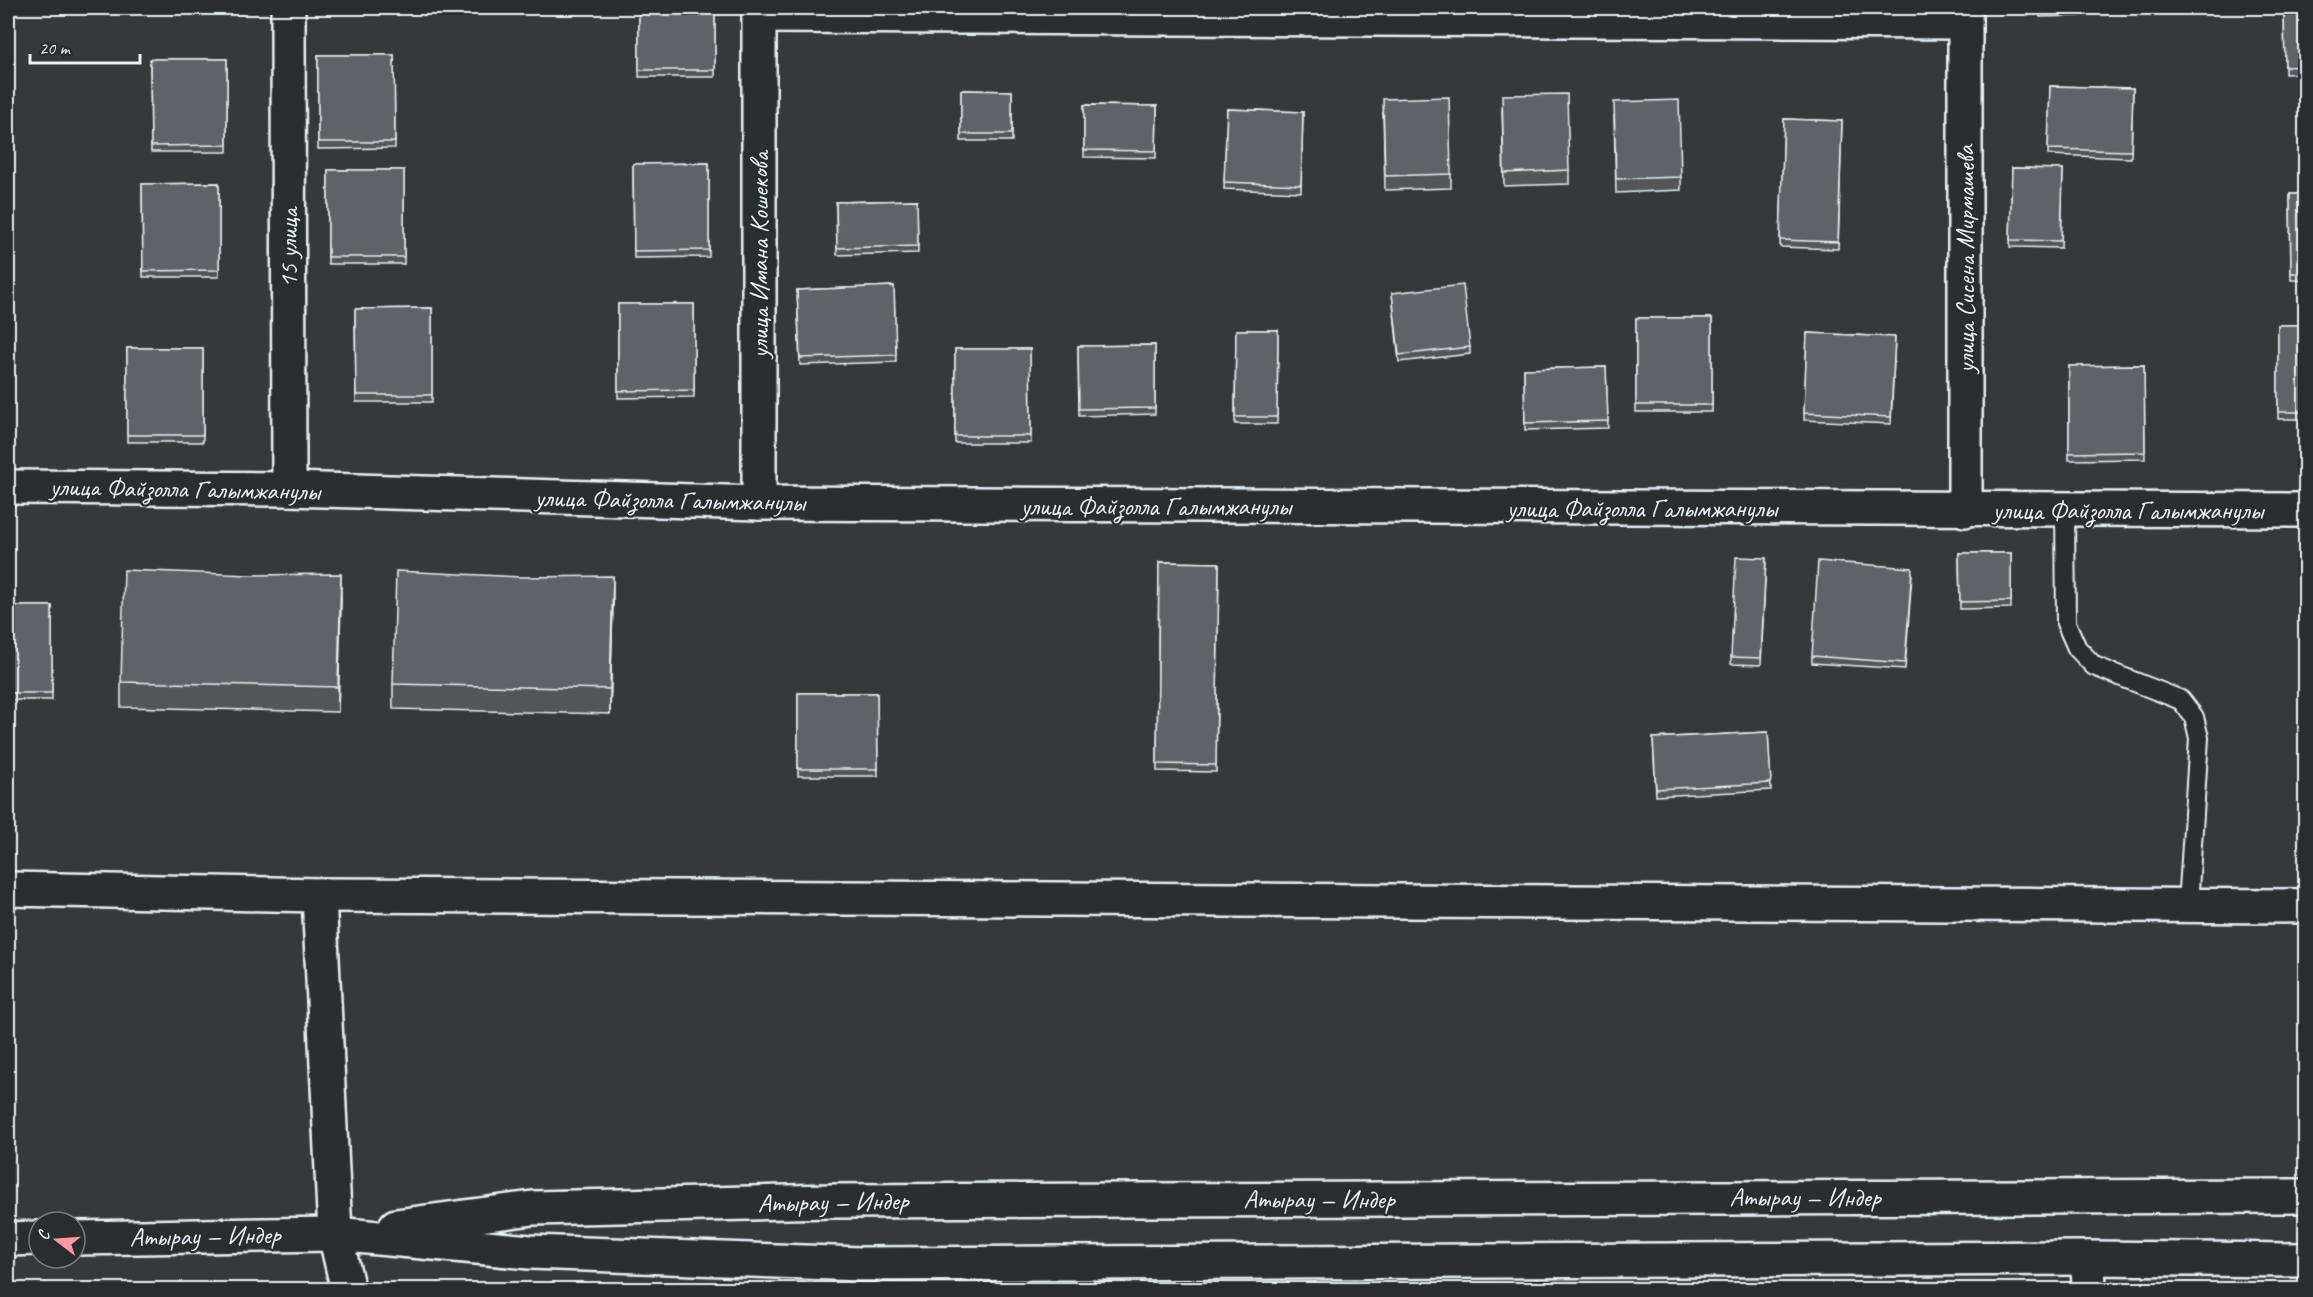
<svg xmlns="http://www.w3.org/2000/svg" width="2313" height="1297" font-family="Caveat,sans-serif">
	<rect width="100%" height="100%" fill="#35393a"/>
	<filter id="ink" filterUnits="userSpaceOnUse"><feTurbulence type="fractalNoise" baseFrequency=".0167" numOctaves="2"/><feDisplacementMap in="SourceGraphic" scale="12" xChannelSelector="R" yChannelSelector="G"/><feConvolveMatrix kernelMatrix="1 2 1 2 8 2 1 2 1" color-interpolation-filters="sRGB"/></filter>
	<g filter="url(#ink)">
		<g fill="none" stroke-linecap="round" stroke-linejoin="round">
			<g stroke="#e8f1f8" stroke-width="22">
				<path id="service" d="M 2065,509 L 2066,623 L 2077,648 L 2094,666 L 2181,700 L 2194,717 L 2199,738 L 2188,905"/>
			</g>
			<g stroke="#e8f1f8" stroke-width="38">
				<g id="minor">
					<path d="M 288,8 L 289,489"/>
					<path d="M 759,8 L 759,503"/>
					<path d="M 1965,8 L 1965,510"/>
					<path d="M 759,16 L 1965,22"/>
					<path d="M 8,487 L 289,489 L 759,503 L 2306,510"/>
					<path d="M 8,889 L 319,895 L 2306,906"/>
					<path d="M 319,895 L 335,1234 L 348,1290"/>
					<path d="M 2088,1258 L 2089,1290"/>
				</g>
			</g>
			<g stroke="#e8f1f8" stroke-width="38">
				<g id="secondary">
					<path d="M 396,1226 L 533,1208 L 832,1201 L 2306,1196"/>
					<path d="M 75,1238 L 335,1234 L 530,1252 L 861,1264 L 2088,1258 L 2306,1260"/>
					<path d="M 8,1239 L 39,1238"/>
				</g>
			</g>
			<use href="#service" stroke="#2a2d2e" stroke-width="18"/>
			<use href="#minor" stroke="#2a2d2e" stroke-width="33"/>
			<use href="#secondary" stroke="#2a2d2e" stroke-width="33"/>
		</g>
		<g fill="#525557" stroke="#e8f1f8" stroke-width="1.5">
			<rect x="639" y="8" width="76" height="69"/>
			<path d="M 2040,8 L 2080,9 L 2080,16 L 2040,17 Z"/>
			<path d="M 2284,8 L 2306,8 L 2306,73 L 2285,74 Z"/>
			<path d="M 318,55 L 394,55 L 395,148 L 318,149 Z"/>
			<path d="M 150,59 L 227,59 L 227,152 L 151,152 Z"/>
			<path d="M 2050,86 L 2133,88 L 2131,158 L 2048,155 Z"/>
			<path d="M 961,90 L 1012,91 L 1012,141 L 961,141 Z"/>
			<path d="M 1084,105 L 1157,106 L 1156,158 L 1084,157 Z"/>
			<path d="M 1227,109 L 1303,112 L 1301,192 L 1224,189 Z"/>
			<path d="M 1502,109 L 1569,170 L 1569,184 L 1504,186 Z"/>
			<path d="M 1383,113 L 1451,174 L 1451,188 L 1385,190 Z"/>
			<path d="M 1614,116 L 1681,177 L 1681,190 L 1616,193 Z"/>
			<path d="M 1784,119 L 1842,121 L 1838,249 L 1780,247 Z"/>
			<path d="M 709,163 L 709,257 L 634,258 L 633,164 Z"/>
			<path d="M 2012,168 L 2063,169 L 2061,248 L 2010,247 Z"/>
			<rect x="328" y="170" width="76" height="94"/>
			<path d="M 219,183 L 219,277 L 143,277 L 142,184 Z"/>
			<path d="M 2290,194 L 2306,194 L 2306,280 L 2291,280 Z"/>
			<path d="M 917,200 L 918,253 L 837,255 L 836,202 Z"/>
			<path d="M 894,286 L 896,362 L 800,365 L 797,290 Z"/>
			<path d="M 1392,293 L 1470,347 L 1470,354 L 1399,362 Z"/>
			<path d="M 618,304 L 694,304 L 694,397 L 618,398 Z"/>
			<path d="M 432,308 L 432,402 L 356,402 L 355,309 Z"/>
			<rect x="1636" y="318" width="76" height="94"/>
			<rect x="2278" y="325" width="28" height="94"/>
			<path d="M 1236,330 L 1278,330 L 1277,424 L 1235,424 Z"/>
			<path d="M 1807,333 L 1895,337 L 1891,424 L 1804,420 Z"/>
			<path d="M 1155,345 L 1155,414 L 1079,416 L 1078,346 Z"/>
			<rect x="127" y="348" width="76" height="94"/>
			<path d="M 955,349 L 1030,349 L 1031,443 L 955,443 Z"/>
			<path d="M 2144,365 L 2145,459 L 2069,460 L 2069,366 Z"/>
			<path d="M 1606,367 L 1608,428 L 1525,430 L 1524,369 Z"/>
			<path d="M 1959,553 L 2011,553 L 2011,608 L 1960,609 Z"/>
			<path d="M 1766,558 L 1761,665 L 1731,664 L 1731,657 Z"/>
			<path d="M 1159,562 L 1219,563 L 1216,772 L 1157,771 Z"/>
			<path d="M 1912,574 L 1905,669 L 1812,663 L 1812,656 Z"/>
			<path d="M 341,599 L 338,712 L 121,707 L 121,682 Z"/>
			<path d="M 613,601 L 610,714 L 393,709 L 393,684 Z"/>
			<rect x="8" y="606" width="44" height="94"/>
			<path d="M 798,693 L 877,693 L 878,776 L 798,776 Z"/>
			<path d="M 1768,732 L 1771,790 L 1656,796 L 1653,738 Z"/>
		</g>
		<g fill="#424547" stroke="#e8f1f8" stroke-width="1.5">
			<path d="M 341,574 L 341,599 L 338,712 L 338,687 Z"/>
			<path d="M 613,576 L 613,601 L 610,714 L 610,689 Z"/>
		</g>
		<g fill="#5f6365" stroke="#e8f1f8" stroke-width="1.5">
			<rect x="639" y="8" width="76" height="62"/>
			<path d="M 2040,8 L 2080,8 L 2080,9 L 2040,10 Z"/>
			<path d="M 2284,8 L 2306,8 L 2306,66 L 2285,67 Z"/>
			<path d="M 318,55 L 394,55 L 395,142 L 318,142 Z"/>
			<path d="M 150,59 L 227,59 L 227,145 L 151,146 Z"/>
			<path d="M 2050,86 L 2133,88 L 2131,151 L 2048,149 Z"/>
			<path d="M 961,90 L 1012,91 L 1012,134 L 961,134 Z"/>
			<path d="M 1567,94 L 1569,170 L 1504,173 L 1502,95 Z"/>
			<path d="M 1449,97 L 1451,174 L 1385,176 L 1383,99 Z"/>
			<path d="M 1679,100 L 1681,177 L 1616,179 L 1614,102 Z"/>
			<path d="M 1084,105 L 1157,106 L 1156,151 L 1084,150 Z"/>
			<path d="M 1227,109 L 1303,112 L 1301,185 L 1224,182 Z"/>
			<path d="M 1784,119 L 1842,121 L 1838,242 L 1780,240 Z"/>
			<path d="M 709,163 L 709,250 L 634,251 L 633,164 Z"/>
			<path d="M 2012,168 L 2063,169 L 2061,241 L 2010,240 Z"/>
			<rect x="328" y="170" width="76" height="87"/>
			<path d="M 219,183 L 219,270 L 143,271 L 142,184 Z"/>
			<path d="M 2290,194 L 2306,194 L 2306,273 L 2291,273 Z"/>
			<path d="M 917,200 L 918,246 L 837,248 L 836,202 Z"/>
			<path d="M 1463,285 L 1470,347 L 1399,355 L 1392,293 Z"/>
			<path d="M 894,286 L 896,355 L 800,358 L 797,290 Z"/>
			<path d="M 618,304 L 694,304 L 694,390 L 618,391 Z"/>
			<path d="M 432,308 L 432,395 L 356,395 L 355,309 Z"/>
			<rect x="1636" y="318" width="76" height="87"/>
			<rect x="2278" y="325" width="28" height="87"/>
			<path d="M 1236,330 L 1278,330 L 1277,417 L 1235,417 Z"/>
			<path d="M 1807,333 L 1895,337 L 1891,417 L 1804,413 Z"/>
			<path d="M 1155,345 L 1155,408 L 1079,409 L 1078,346 Z"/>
			<rect x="127" y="348" width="76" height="87"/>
			<path d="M 955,349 L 1030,349 L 1031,436 L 955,436 Z"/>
			<path d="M 2144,365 L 2145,452 L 2069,453 L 2069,366 Z"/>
			<path d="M 1606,367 L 1608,421 L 1525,423 L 1524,369 Z"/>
			<path d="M 1959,553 L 2011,553 L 2011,601 L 1960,602 Z"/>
			<path d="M 1736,557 L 1766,558 L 1761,658 L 1731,657 Z"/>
			<path d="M 1818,561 L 1912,568 L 1905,663 L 1812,656 Z"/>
			<path d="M 1159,562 L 1219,563 L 1216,765 L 1157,764 Z"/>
			<path d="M 124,570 L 249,575 L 341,574 L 338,687 L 121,682 Z"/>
			<path d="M 396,571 L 521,577 L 613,576 L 610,689 L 393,684 Z"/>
			<rect x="8" y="606" width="44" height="87"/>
			<path d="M 798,693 L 877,693 L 878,769 L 798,769 Z"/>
			<path d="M 1768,732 L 1771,783 L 1656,789 L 1653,738 Z"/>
		</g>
	</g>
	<g text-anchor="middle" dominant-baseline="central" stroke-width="4.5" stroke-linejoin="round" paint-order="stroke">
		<g font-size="26" fill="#e8f1f8" stroke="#2a2d2e">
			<text transform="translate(288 248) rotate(-90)">15 улица</text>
			<text transform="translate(759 255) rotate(-90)">улица Имана Кошекова</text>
			<text transform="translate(1965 259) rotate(-90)">улица Сисена Мирмашева</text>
			<text transform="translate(185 489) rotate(1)">улица Файзолла Галымжанулы</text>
			<text transform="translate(670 500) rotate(1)">улица Файзолла Галымжанулы</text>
			<text x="1156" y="506">улица Файзолла Галымжанулы</text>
			<text x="1642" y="508">улица Файзолла Галымжанулы</text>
			<text x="2128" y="510">улица Файзолла Галымжанулы</text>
			<text x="1805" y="1197">Атырау — Индер</text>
			<text x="1319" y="1199">Атырау — Индер</text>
			<text transform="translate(833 1202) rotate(-1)">Атырау — Индер</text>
			<text transform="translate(205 1236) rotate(-1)">Атырау — Индер</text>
		</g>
	</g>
	<rect width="2313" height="1297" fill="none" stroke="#2a2d2e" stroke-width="30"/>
	<rect x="15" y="15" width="2283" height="1267" fill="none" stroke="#e8f1f8" stroke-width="2" filter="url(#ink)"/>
	<g transform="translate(57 1240) rotate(287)"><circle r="28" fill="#2a2d2e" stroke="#767b7f" stroke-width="1.5"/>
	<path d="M0-4.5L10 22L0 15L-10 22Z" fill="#ff9aa2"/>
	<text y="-9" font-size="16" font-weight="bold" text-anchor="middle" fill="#e8f1f8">С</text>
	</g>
	<path d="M30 54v9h110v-9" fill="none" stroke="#e8f1f8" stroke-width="3"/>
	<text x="39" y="54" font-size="18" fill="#e8f1f8" stroke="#2a2d2e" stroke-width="4.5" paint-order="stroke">20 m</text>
</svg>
